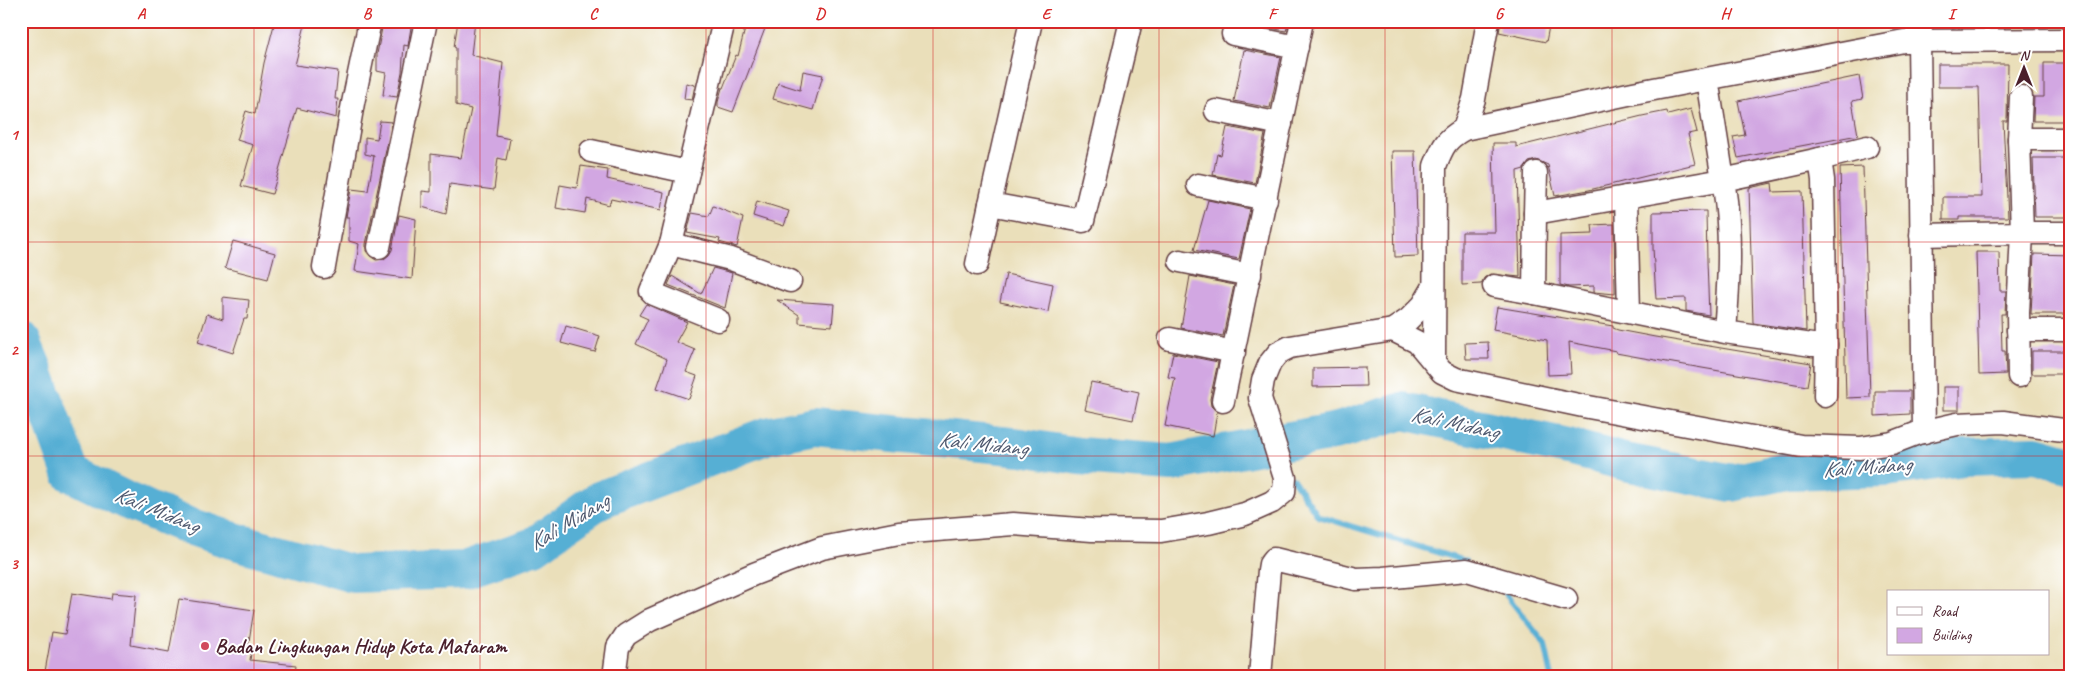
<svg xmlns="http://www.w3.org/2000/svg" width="2092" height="698" font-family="Caveat,sans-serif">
	<rect width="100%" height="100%" fill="#fff"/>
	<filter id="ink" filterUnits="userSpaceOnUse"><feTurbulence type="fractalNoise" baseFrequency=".02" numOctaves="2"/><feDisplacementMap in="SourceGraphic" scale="10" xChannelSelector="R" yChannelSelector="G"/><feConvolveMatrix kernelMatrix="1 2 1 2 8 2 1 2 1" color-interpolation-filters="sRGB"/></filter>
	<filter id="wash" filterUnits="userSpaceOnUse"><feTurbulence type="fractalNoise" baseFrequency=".0096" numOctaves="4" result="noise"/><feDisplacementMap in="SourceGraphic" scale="20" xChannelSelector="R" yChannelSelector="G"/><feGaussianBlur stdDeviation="1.12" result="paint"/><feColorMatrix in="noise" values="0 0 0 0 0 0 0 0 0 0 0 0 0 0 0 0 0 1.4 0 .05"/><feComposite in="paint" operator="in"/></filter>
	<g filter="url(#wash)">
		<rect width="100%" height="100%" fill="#eadfba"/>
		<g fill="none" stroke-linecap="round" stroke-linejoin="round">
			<g stroke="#57afd4" stroke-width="6">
				<path d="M 1292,478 L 1318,516 L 1465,561"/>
				<path d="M 1500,587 L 1545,644 L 1552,677"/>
			</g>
			<path stroke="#57afd4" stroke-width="38" d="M 21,339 L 32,365 L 71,473 L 127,501 L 183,524 L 231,540 L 353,574 L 464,570 L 534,546 L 599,500 L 766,436 L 815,426 L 1021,447 L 1079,456 L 1171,463 L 1338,431 L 1403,411 L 1568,447 L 1625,462 L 1732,483 L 1787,471 L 1886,468 L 1964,457 L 2036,455 L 2071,465"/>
		</g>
		<g id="blocks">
			<g fill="#d2a7e2">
				<path d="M 275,21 L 306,21 L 295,65 L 338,71 L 335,99 L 338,99 L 336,118 L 297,108 L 272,194 L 241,186 L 253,145 L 237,140 L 246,111 L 255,114 L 264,63 Z"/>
				<path d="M 458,21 L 475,21 L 471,55 L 503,63 L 496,136 L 510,139 L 506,160 L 498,158 L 494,190 L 450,184 L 446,214 L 422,207 L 422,191 L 431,192 L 431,154 L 461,158 L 471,109 L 456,105 L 456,48 L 454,47 Z"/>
				<path d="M 747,21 L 766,26 L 733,112 L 718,107 L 718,102 L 722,88 L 723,88 L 736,55 L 738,56 Z"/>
				<path d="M 1250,21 L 1289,21 L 1286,31 L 1249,24 Z"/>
				<path d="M 1501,21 L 1550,21 L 1546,42 L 1499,32 Z"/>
				<path d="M 383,23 L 411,27 L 408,46 L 404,45 L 402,72 L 397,97 L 383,95 L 386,73 L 377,71 L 377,54 Z"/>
				<path d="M 1244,50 L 1281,57 L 1270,108 L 1234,101 Z"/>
				<path d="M 2044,63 L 2071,63 L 2071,121 L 2033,121 L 2034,97 L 2044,97 Z"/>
				<path d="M 1938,64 L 2008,64 L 2007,121 L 2003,121 L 2008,217 L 1959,217 L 1959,220 L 1943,220 L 1943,197 L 1982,197 L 1979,87 L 1938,87 Z"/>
				<path d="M 803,71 L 823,75 L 813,110 L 773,99 L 778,83 L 800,90 Z"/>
				<path d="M 1859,76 L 1863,99 L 1852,101 L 1858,135 L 1738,158 L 1733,137 L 1745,135 L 1738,101 Z"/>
				<path d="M 686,83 L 695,85 L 692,100 L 684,99 Z"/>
				<path d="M 1691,109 L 1697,132 L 1688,134 L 1695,164 L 1589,190 L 1555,196 L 1548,165 L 1536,160 L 1529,162 L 1524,169 L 1517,171 L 1520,277 L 1490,274 L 1484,278 L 1481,284 L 1462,285 L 1462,232 L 1495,232 L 1493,143 L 1516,143 L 1516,147 L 1642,116 L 1667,111 L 1668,115 Z"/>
				<path d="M 380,121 L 392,122 L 366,244 L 366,251 L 370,256 L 376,260 L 384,259 L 389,255 L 392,250 L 399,215 L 416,219 L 412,279 L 355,271 L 359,244 L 349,241 L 349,217 L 346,217 L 351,189 L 368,191 L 374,156 L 365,154 L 365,137 L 377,139 Z"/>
				<path d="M 1227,127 L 1265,134 L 1255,183 L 1213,175 L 1217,154 L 1221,155 Z"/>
				<path d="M 1392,151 L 1415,151 L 1418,256 L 1395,257 Z"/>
				<path d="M 2033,158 L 2071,158 L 2071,217 L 2035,217 Z"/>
				<path d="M 581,166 L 608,170 L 607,179 L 664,192 L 661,210 L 611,199 L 609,205 L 587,199 L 585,213 L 556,208 L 560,185 L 577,188 Z"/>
				<path d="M 1863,167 L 1870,397 L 1846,398 L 1840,168 Z"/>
				<path d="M 1772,183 L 1773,192 L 1802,191 L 1806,331 L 1753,323 L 1749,188 Z"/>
				<path d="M 1208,200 L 1250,209 L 1239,259 L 1194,250 Z"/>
				<path d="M 757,201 L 789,211 L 784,226 L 753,216 Z"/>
				<path d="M 713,206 L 743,218 L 737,247 L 719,242 L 720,239 L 687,233 L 692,213 L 709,216 Z"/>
				<path d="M 1706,211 L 1707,261 L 1709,315 L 1686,311 L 1686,298 L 1656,299 L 1653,248 L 1653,212 Z"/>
				<path d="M 1614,224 L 1615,294 L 1594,292 L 1594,286 L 1569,287 L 1560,285 L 1560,235 L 1593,234 L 1592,225 Z"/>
				<path d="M 233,241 L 275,253 L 268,279 L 225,268 Z"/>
				<path d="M 1976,252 L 1999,252 L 2000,291 L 2006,291 L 2005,314 L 2001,314 L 2002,351 L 2005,351 L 2006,374 L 1979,375 Z"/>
				<path d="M 2034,254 L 2071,255 L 2071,314 L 2031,314 Z"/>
				<path d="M 713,268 L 732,273 L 725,308 L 668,285 L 672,276 L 701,294 Z"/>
				<path d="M 1006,274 L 1053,284 L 1048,312 L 1000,302 Z"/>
				<path d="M 1190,276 L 1234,285 L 1223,336 L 1181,328 Z"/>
				<path d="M 223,297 L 249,300 L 247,319 L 244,319 L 233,353 L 198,342 L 207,314 L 223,319 Z"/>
				<path d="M 777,300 L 834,304 L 832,326 L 799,323 L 799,315 Z"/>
				<path d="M 646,304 L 687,322 L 676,342 L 695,350 L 686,372 L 697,376 L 689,399 L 657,388 L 667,359 L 636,344 L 648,319 L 639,315 Z"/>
				<path d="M 1497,307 L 1613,326 L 1613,328 L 1618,330 L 1655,337 L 1811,363 L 1807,386 L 1638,357 L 1616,353 L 1616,351 L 1569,342 L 1571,374 L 1548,375 L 1547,340 L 1493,330 Z"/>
				<path d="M 566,326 L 600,336 L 595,352 L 561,343 Z"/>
				<path d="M 1488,342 L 1489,359 L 1466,359 L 1465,343 Z"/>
				<rect x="2032" y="351" width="39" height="23"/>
				<path d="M 1173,353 L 1218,362 L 1210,399 L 1211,406 L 1217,412 L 1213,436 L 1165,426 L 1175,378 L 1168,377 Z"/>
				<path d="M 1365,367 L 1366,386 L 1313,387 L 1313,368 Z"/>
				<path d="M 1091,382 L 1139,392 L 1133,420 L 1085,410 Z"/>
				<rect x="1943" y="387" width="16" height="23"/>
				<path d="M 1875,391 L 1910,391 L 1910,414 L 1875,416 Z"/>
				<path d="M 72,593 L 111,599 L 112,593 L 136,595 L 131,645 L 169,652 L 179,599 L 254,610 L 248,647 L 252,647 L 250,660 L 296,665 L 295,677 L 180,677 L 142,671 L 141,677 L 44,677 L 52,632 L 65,634 Z"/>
			</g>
		</g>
	</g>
	<g filter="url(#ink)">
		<use href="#blocks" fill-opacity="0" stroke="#623c40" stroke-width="1"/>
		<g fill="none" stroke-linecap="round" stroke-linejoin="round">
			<g stroke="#623c40" stroke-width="25">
				<g id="street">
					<path d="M 1031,21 L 990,204 L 1083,221 L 1131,21"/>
					<path d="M 1922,21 L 1919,40 L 1924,432"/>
					<path d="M 1233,34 L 1297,47"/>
					<path d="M 1707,79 L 1723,180 L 1724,186 C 1732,237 1729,280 1725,332 L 1812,345 L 1826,345 L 1823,180 L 1820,159 L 1723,180 L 1535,213 L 1534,293 L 1725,332"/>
					<path d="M 1216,111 L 1281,124"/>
					<path d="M 1464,129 L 1474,99 L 1488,21"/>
					<path d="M 2019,139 L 2021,97"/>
					<path d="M 591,151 L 688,172"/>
					<path d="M 1820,159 L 1867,147"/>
					<path d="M 1198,185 L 1266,199"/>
					<path d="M 1626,197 L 1629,312"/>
					<path d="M 1535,213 L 1536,173"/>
					<path d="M 1921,235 L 2022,233 L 2019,139 L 2071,139"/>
					<path d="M 671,244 L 731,259 L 790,281"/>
					<path d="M 379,247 L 426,21"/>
					<path d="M 1180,261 L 1250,275"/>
					<path d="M 977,264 L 990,204"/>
					<path d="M 324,267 L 353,103 L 370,21"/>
					<path d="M 1494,286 L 1534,293"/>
					<path d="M 718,320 L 654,294 L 651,291 L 671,244 L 724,21"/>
					<path d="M 1393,330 L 1417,342 L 1442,372 L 1456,379 L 1583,406 L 1801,446 L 1860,448 L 1892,443 L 1918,433 L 1957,424 L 2003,422 L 2071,431"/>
					<path d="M 2018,330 L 2071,330"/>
					<path d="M 1170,339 L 1234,352"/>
					<path d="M 1434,362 L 1435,166 C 1443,146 1445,140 1464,129 L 1633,93 L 1904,41 L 2071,40"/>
					<path d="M 2019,376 L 2018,313 L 2022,233 L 2071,233"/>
					<path d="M 1825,396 L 1826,345"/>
					<path d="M 1223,401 L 1302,21"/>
					<path d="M 614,677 L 618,647 L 626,635 L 650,620 L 754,574 L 822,548 L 899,533 L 1013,524 L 1092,530 L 1161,531 L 1208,523 L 1245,514 L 1272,502 L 1284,492 L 1285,478 L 1260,398 L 1263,380 L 1270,363 L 1278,353 L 1290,347 L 1393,330 L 1408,320 L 1423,305 L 1433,288"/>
					<path d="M 1260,677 L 1269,570 L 1270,564 L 1274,559 L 1356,579 L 1383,578 L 1467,570 L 1566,599"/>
				</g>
			</g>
			<use href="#street" stroke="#fff" stroke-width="22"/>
		</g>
	</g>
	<path fill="none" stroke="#d62828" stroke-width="1" stroke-opacity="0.55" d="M 254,21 L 254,677M 480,21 L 480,677M 706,21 L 706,677M 933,21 L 933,677M 1159,21 L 1159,677M 1385,21 L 1385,677M 1612,21 L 1612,677M 1838,21 L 1838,677M 21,242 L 2071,242M 21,456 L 2071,456"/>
	<circle fill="#d1495b" stroke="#fff" stroke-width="2" cx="205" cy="646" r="5"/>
	<g text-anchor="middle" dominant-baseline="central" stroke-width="4" stroke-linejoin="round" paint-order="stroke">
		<g font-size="21" font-weight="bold" fill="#4a1f2b" stroke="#fff" text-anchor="start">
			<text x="215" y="646">Badan Lingkungan Hidup Kota Mataram</text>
		</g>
		<g font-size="22" font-style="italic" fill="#4f596f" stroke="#fff">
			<text transform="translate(1455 423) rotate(12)">Kali Midang</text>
			<text transform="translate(983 444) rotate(6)">Kali Midang</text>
			<text transform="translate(1867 467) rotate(-4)">Kali Midang</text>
			<text transform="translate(157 510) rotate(22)">Kali Midang</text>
			<text transform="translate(569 522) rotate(-31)">Kali Midang</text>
		</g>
	</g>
	<rect width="2092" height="698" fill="none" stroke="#fff" stroke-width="55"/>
	<rect x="1887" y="590" width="162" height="65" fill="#ffffff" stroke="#b7a5aa"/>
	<rect x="1897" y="607" width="25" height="8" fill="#ffffff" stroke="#b7a5aa"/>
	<text x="1932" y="616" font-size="15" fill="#4a1f2b">Road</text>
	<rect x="1897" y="628" width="25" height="15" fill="#d2a7e2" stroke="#b7a5aa"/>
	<text x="1932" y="640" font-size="15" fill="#4a1f2b">Building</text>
	<g transform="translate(2024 68)" stroke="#ffffff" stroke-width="4" paint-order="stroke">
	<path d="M0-4L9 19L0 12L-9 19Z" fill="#4a1f2b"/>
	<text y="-8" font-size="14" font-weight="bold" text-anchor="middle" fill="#4a1f2b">N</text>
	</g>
	<rect x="28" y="28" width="2036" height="642" fill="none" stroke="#d62828" stroke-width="2"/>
	<g font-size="16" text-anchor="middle" font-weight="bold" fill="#d62828">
		<text x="141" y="19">A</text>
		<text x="367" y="19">B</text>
		<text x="593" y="19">C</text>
		<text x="820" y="19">D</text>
		<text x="1046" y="19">E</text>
		<text x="1272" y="19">F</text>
		<text x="1499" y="19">G</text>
		<text x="1725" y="19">H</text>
		<text x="1951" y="19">I</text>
		<text x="14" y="140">1</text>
		<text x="14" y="355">2</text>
		<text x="14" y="569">3</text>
	</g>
</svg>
